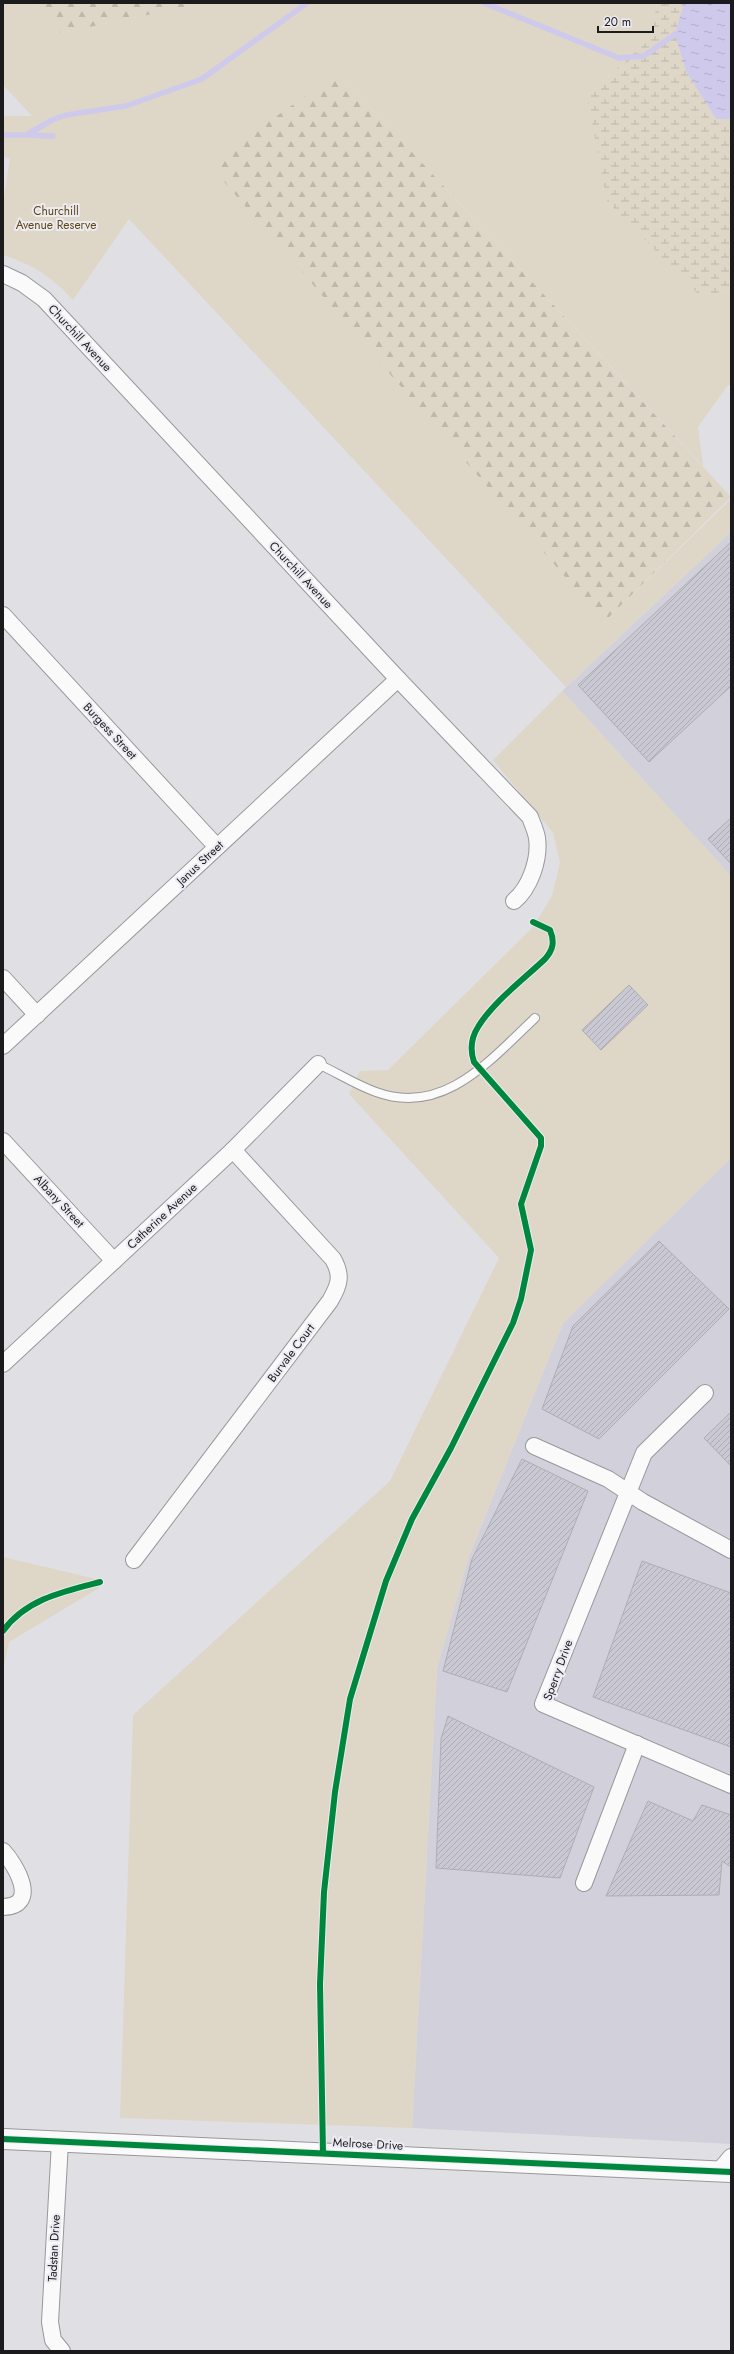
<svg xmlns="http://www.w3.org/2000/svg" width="734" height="2354" font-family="Jost,sans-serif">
	<defs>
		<pattern id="forest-firs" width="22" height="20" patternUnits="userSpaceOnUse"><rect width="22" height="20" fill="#ded6c7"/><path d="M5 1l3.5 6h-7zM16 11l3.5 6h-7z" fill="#beb7aa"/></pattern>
		<pattern id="wetland-marsh" width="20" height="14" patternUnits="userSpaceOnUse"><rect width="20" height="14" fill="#ded6c7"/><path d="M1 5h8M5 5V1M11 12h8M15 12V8" fill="none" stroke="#beb7aa"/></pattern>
		<pattern id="water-ripples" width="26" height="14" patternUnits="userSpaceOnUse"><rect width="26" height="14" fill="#cfcaec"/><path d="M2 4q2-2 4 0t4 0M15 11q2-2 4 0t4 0" fill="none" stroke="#b1adca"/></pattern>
		<pattern id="building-hatch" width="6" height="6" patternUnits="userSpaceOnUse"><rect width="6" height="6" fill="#cac8d3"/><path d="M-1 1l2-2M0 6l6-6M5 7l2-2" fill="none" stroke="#adabb5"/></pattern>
	</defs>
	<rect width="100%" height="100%" fill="#e0e0e4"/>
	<g fill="#d2d1db">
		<path d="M 731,532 L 731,876 L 562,691 Z"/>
		<path d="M 731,1158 L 731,2144 L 412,2128 L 437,1668 L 469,1556 L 563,1323 Z"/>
	</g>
	<g fill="#ded6c7">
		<path d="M 3,3 L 33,3 L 61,33 L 204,3 L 657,3 L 651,38 L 587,96 L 698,294 L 731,292 L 731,385 L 728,385 L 698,427 L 703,466 L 339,73 L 604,622 L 731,499 L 731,532 L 566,687 L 129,219 L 73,300 C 51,276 33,265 3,255 L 3,204 L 10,158 L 3,157 L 3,116 L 32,116 L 3,85 Z"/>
		<path d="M 562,691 L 731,876 L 731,1158 L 563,1323 L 469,1556 L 437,1668 L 412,2128 L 120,2118 L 133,1715 L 390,1481 L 499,1258 L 349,1094 L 360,1071 L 388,1070 L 532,928 L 552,896 L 560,863 L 553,833 L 493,760 Z"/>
		<path d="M 3,1557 L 96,1579 L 99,1588 L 9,1642 L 3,1670 Z"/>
	</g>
	<g fill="url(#forest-firs)">
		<path d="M 33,3 L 204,3 L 61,33 Z"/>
		<path d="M 339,73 L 731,497 L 604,622 L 208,163 Z"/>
	</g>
	<path fill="url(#wetland-marsh)" d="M 657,3 L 731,3 L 731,292 L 698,294 L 607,201 L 587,96 L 651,38 Z"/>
	<path fill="url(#water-ripples)" d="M 684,3 L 731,3 L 731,119 L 716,119 L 686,71 L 675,34 Z"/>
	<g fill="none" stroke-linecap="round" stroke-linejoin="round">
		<g stroke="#cfcaec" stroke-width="5.5">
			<path d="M 484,3 L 619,58 L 644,56 L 675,34"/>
			<path d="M 3,135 L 26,135 L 52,120 L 66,115 L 126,106 L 202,79 L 307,3"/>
			<path d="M 27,135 L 53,136"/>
		</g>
	</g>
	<g fill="url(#building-hatch)" stroke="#aeaeb1">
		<path d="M 731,542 L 731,686 L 649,762 L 578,685 Z"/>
		<path d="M 731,818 L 731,864 L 708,839 Z"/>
		<path d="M 629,985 L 648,1005 L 601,1050 L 582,1030 Z"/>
		<path d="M 659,1241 L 729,1309 L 599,1439 L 542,1409 L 573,1326 Z"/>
		<path d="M 731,1412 L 731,1466 L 704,1438 Z"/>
		<path d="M 522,1459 L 588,1491 L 507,1692 L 443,1671 L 472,1559 Z"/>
		<path d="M 642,1561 L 731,1593 L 731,1747 L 593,1697 Z"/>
		<path d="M 448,1716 L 594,1787 L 560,1878 L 436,1868 L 441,1739 Z"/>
		<path d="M 648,1801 L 693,1821 L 702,1805 L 731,1815 L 731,1867 L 722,1861 L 719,1895 L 606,1896 Z"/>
	</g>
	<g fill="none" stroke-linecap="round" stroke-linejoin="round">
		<g stroke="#98979b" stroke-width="10">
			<path id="service" d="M 318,1064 C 338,1073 356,1085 376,1092 C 444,1117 491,1059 535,1018"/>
		</g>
		<g stroke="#98979b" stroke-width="18">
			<g id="minor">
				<path d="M 3,274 L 22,283 L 44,299 L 398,679 L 530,817 C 532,823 536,831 537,838 C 540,859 530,888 514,901"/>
				<path d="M 3,615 L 217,847"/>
				<path d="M 3,978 L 37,1015"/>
				<path d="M 3,1046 L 398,679"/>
				<path d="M 3,1141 L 114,1261"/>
				<path d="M 3,1364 L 233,1150 L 318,1064"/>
				<path d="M 705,1393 L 644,1453 L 543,1704 L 731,1785"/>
				<path d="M 534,1446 L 608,1479 L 643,1502 L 731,1550"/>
				<path d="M 134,1560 L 330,1301 C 340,1284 342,1275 333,1259 L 233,1150"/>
				<path d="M 3,1851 C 16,1865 40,1906 3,1907"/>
				<path d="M 584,1883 L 637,1744"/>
				<path d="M 60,2142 L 50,2322 L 53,2340 L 62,2351"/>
				<path d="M 719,2171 L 731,2157"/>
			</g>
		</g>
		<g stroke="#98979b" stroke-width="22">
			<path id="tertiary" d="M 3,2139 L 731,2172"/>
		</g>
		<use href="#service" stroke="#fafafb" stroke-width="8"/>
		<use href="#minor" stroke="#fafafb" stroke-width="16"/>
		<use href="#tertiary" stroke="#fafafb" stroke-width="20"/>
		<g stroke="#ecebf3" stroke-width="8">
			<g id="cycleway">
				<path d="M 3,1631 C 26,1599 65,1591 100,1582"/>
				<path d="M 3,2139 L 731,2172"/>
				<path d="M 323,2153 L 320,1984 L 324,1892 L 335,1792 L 350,1699 L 386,1581 L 412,1519 L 451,1448 L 513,1323 L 521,1299 L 531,1250 L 521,1204 L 541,1146 L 541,1138 L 474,1062 C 470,1050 471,1038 478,1027 C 493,1002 524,979 545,959 C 553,950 555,942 550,930 L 533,922"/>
			</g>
		</g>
		<use href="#cycleway" stroke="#00873e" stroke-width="6"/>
	</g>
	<g text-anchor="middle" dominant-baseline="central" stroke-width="4" stroke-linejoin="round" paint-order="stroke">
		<g font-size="12" fill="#604711" stroke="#ecebf3">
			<text x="56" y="211">Churchill<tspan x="56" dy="14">Avenue Reserve</tspan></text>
		</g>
		<g font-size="12" fill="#1b1b1d" stroke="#ecebf3">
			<text transform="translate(80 338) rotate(47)">Churchill Avenue</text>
			<text transform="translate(301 575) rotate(47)">Churchill Avenue</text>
			<text transform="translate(110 731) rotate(47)">Burgess Street</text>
			<text transform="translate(200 863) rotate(-43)">Janus Street</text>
			<text transform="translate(59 1201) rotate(47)">Albany Street</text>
			<text transform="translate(162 1216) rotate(-43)">Catherine Avenue</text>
			<text transform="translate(291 1353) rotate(-53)">Burvale Court</text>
			<text transform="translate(558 1670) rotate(-70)">Sperry Drive</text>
			<text transform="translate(368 2144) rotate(3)">Melrose Drive</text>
			<text transform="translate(54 2248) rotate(-87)">Tadstan Drive</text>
		</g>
	</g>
	<rect width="734" height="2354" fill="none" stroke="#1b1b1d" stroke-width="8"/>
	<path d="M598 26v6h55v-6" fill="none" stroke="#1b1b1d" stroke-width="2"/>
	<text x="604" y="26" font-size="12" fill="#1b1b1d" stroke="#ecebf3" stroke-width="3" paint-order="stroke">20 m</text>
</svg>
